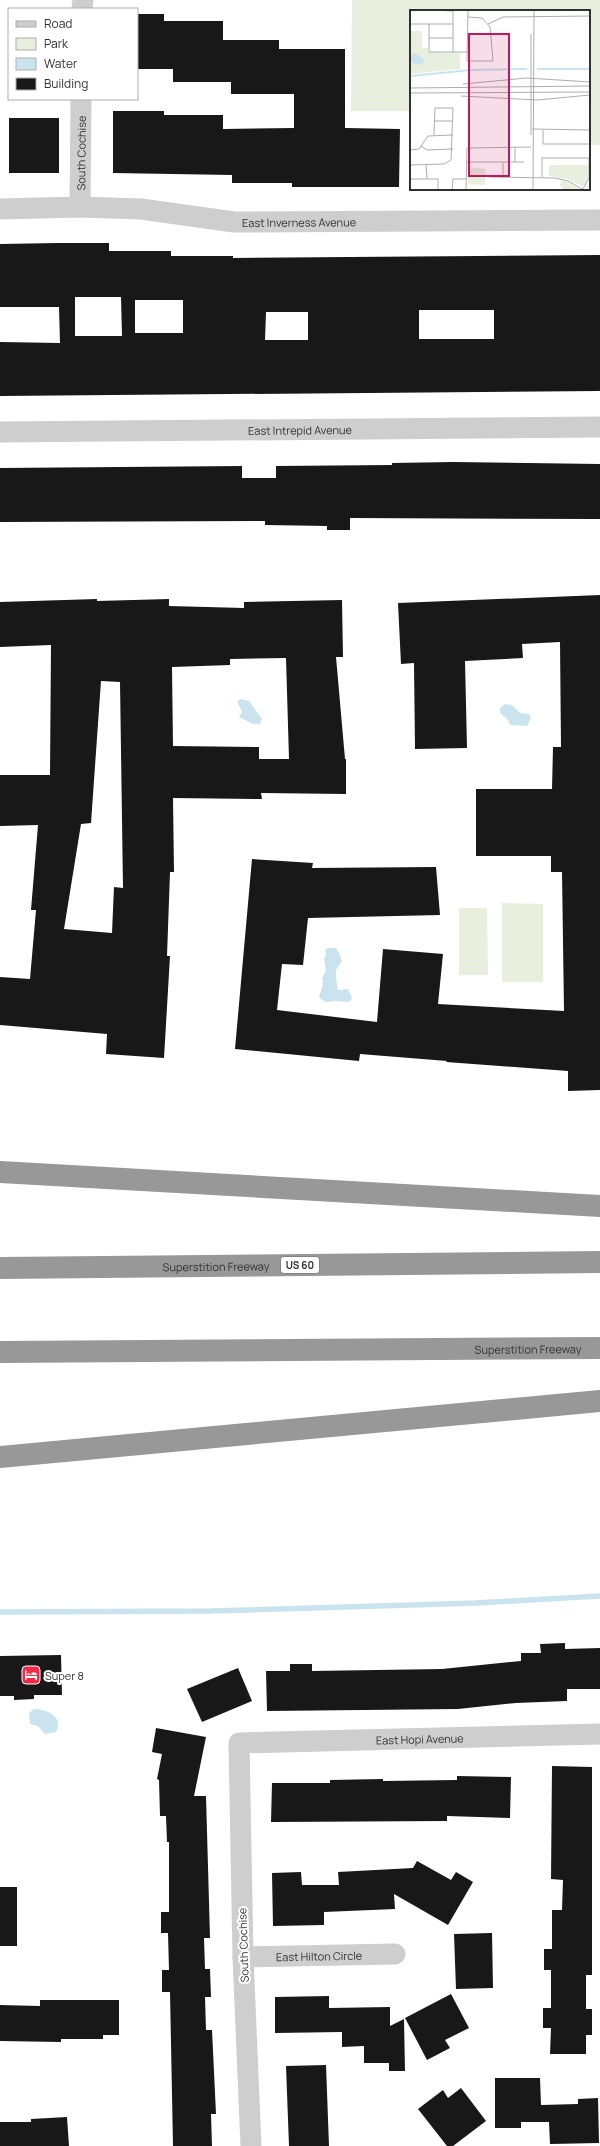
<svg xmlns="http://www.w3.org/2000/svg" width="600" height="2146" font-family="Manrope,sans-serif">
	<rect width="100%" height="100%" fill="#fff"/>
	<g fill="#e8efdf">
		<path d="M 352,0 L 600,0 L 600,145 L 589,145 L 589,11 L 411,11 L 411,111 L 351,111 Z"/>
		<path d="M 502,903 L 543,904 L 543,982 L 502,982 Z"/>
		<path d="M 459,908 L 487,908 L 488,975 L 459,975 Z"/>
	</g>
	<g fill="#cae4ef">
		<path d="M 241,699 L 249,701 L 262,719 L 260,724 L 253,724 L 239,717 L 242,712 L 237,701 Z"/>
		<path d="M 505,704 L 512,705 L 520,713 L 529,714 L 531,718 L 527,726 L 510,725 L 508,720 L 500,713 L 500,708 Z"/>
		<path d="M 327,948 L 336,948 C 348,967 336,962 336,973 C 336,977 337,985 338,990 L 348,989 L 352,998 L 349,1002 L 335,1001 L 325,1002 L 319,997 L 323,984 L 322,978 L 326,970 L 324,958 L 326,955 L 325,951 Z"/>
		<path d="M 34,1709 C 47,1709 64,1717 56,1732 L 45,1734 L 38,1726 L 30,1724 L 29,1713 Z"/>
	</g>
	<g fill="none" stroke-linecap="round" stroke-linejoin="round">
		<path stroke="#cae4ef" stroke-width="5.5" d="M 0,1612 L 211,1611 L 476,1603 L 600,1596"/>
	</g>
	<g fill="#181818" fill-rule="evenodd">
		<path d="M 137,14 L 164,14 L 164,21 L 223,21 L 223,40 L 279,40 L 279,49 L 345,49 L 345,128 L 400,129 L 399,187 L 292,187 L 292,183 L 232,183 L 232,175 L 113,173 L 113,111 L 164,111 L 164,115 L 223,115 L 223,129 L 294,128 L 294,94 L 231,94 L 231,82 L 173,82 L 173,69 L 137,69 Z"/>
		<rect x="9" y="118" width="50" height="55"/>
		<path d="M 58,243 L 109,243 L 109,251 L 171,251 L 171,256 L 233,256 L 233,258 L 600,255 L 600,391 L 0,396 L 0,342 L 60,343 L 59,307 L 0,307 L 0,244 ZM 75,297 L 121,297 L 122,336 L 75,336 ZM 135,300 L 183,300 L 183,333 L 135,333 ZM 419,310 L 494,310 L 494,339 L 419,339 ZM 266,312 L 308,312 L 308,340 L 265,340 Z"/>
		<path d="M 453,462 L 600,464 L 600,519 L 350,518 L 350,530 L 327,530 L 327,526 L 265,525 L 265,521 L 0,522 L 0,468 L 242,466 L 242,478 L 276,478 L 276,466 L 392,465 L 392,463 Z"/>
		<path d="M 600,595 L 600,1090 L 568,1091 L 568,1071 L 446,1062 L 447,1061 L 360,1054 L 359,1061 L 235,1049 L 252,859 L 313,863 L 312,868 L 436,867 L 440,915 L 308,918 L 303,965 L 282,964 L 277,1010 L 377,1022 L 383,949 L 443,954 L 438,1004 L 564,1011 L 562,872 L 551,872 L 551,856 L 476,856 L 476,789 L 552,789 L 553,747 L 561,747 L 560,642 L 522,644 L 523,658 L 465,661 L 467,748 L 415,749 L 414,663 L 401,664 L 398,603 Z"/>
		<path d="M 97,599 L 97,601 L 169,599 L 169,606 L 244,608 L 244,602 L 342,600 L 343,657 L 336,657 L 345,759 L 346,759 L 346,794 L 261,793 L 262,799 L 173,798 L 174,872 L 170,872 L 167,956 L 170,956 L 164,1058 L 106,1054 L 107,1034 L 0,1025 L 0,977 L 30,979 L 36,910 L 31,910 L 38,825 L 0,826 L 0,775 L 50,775 L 51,645 L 0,647 L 0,602 ZM 286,658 L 289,759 L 259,759 L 259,747 L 173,746 L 172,667 L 230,665 L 230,659 ZM 101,681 L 120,682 L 123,888 L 114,887 L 112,933 L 64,929 L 81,824 L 91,823 Z"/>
		<path d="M 565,1643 L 565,1649 L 600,1648 L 600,1689 L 567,1689 L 567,1701 L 516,1703 L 458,1709 L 267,1711 L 266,1671 L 290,1671 L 290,1664 L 312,1664 L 312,1671 L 442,1669 L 521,1661 L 521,1653 L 541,1653 L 540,1644 Z"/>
		<path d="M 61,1655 L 62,1695 L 34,1695 L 34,1699 L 14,1700 L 14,1696 L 0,1696 L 0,1656 Z"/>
		<path d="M 238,1668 L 252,1701 L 202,1722 L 187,1689 Z"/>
		<path d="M 156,1728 L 206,1737 L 194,1796 L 206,1796 L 210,1938 L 204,1938 L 205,1969 L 210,1969 L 211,1997 L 205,1997 L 206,2030 L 212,2030 L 216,2114 L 211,2114 L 212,2146 L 173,2146 L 170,1992 L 162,1992 L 162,1970 L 169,1970 L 168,1933 L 161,1933 L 161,1912 L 169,1912 L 169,1842 L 167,1842 L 166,1816 L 160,1816 L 159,1780 L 157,1779 L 162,1754 L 152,1752 Z"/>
		<path d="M 552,1766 L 592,1767 L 592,1975 L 586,1975 L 586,2009 L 592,2009 L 592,2035 L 586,2035 L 586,2054 L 550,2054 L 551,2028 L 543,2028 L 543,2008 L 551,2008 L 551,1970 L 544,1970 L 544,1949 L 552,1949 L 552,1910 L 562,1910 L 563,1880 L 551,1879 Z"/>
		<path d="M 457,1776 L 511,1777 L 510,1818 L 447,1816 L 447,1821 L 271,1822 L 272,1783 L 330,1783 L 330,1780 L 383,1779 L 383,1781 L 457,1780 Z"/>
		<path d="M 417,1861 L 451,1880 L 456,1872 L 473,1882 L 448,1925 L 394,1894 L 395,1909 L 324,1912 L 324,1925 L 273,1926 L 272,1873 L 301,1872 L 302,1885 L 339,1885 L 338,1872 L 413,1868 Z"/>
		<rect x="0" y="1887" width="17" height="59"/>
		<path d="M 492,1933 L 493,1988 L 456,1989 L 454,1934 Z"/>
		<path d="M 451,1994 L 469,2028 L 445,2040 L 450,2048 L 427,2060 L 405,2018 Z"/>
		<path d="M 329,1996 L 329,2008 L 390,2007 L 390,2026 L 404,2019 L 405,2071 L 389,2071 L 389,2063 L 364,2063 L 364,2046 L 342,2047 L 342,2032 L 275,2033 L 275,1997 Z"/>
		<path d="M 40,2000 L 119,2000 L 119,2035 L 103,2035 L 103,2039 L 61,2039 L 61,2042 L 0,2041 L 0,2005 L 40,2006 Z"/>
		<path d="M 326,2065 L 329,2146 L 289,2146 L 286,2066 Z"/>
		<path d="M 495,2078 L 540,2078 L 541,2105 L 578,2104 L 578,2099 L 598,2098 L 599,2143 L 550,2144 L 549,2122 L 521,2122 L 521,2128 L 495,2128 Z"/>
		<path d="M 461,2088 L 486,2121 L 453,2146 L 447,2146 L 418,2109 L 443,2090 L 448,2098 Z"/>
		<path d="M 67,2117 L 69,2146 L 0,2146 L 0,2122 L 31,2122 L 31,2119 Z"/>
	</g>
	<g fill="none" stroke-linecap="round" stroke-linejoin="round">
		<g stroke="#cecece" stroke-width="21">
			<path d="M 82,9 L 83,0"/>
			<path id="s1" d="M 80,207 L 81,99"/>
			<path id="s2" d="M 0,209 L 80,207 L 141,209 L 234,222 L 600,220"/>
			<path id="s3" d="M 0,432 L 600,427"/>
			<path id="s4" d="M 243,1957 L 395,1954"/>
			<path id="s5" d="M 251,2146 L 243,1957 L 239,1743 L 600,1734"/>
		</g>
		<g stroke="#989898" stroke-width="22">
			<path d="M 0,1172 L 600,1206"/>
			<path id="s6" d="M 0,1268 L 600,1262"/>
			<path id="s7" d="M 0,1352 L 600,1348"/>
			<path d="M 0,1457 L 600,1401"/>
		</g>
	</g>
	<defs>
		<g id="hotel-square" transform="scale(1)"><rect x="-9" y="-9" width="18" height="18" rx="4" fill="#f22a49" stroke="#fff"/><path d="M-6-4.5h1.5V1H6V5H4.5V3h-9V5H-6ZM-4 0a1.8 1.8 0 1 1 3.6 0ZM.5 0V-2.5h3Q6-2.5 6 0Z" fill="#fff"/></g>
	</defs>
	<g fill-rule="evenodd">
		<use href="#hotel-square" x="31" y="1675"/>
	</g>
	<g text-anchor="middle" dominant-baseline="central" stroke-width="4" stroke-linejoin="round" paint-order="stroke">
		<rect fill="#fff" stroke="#6f6f6f" stroke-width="1" x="281" y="1257" width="38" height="16" rx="3"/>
		<g font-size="10" font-weight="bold" fill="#313131">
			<text x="300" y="1265">US 60</text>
		</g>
		<g font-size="11" fill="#313131" stroke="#fff">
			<text stroke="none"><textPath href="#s1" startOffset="54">South Cochise</textPath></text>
			<text stroke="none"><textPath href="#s2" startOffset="300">East Inverness Avenue</textPath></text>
			<text stroke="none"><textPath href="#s3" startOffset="300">East Intrepid Avenue</textPath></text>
			<text stroke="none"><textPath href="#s6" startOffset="216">Superstition Freeway</textPath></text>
			<text stroke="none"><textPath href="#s7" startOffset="528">Superstition Freeway</textPath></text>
			<text stroke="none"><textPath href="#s5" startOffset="584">East Hopi Avenue</textPath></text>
			<text transform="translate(243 1945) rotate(-92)">South Cochise</text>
			<text stroke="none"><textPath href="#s4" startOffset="76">East Hilton Circle</textPath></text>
		</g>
		<g font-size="11" fill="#313131" stroke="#fff" text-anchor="start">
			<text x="45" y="1675">Super 8</text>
		</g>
	</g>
	<g transform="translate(410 10)">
		<rect width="180" height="180" fill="#fff"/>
		<path d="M 0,21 L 12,21 L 12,38 L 18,38 L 18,42 L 50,43 L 50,59 L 0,64 ZM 139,155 L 178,155 L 178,168 L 173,177 L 157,169 L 139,166 ZM 58,157 L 75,159 L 75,175 L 58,174 ZM 151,170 L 156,171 L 172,180 L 154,180 L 150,175 Z" fill="#e8efdf"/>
		<path d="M 5,43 L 15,50 L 13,54 L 7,55 L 0,51 L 0,46 Z" fill="#cae4ef"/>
		<path fill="none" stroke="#cae4ef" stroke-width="2" d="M 127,59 L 180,59M 0,66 L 61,60 L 117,59"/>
		<path fill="none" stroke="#adadad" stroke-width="1" d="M 21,0 L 43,1M 43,0 L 43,42M 58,7 L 72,8 L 80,17 L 83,51 L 57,51 L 58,0M 0,14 L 43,14M 19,14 L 19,42 L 57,42M 78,14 L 93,7 L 180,6M 19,28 L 43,28M 53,74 L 117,68 L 180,72M 0,78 L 180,76M 0,83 L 180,82M 51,86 L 127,90 L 180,85M 25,111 L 43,111M 122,119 L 180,120M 133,120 L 133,134 L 180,134M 121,125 L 121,24M 11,136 L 17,140 L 43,139M 105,138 L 105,152M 0,140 L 9,139 L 18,126 L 43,125M 57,152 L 114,152M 16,154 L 17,169M 0,155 L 34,154 L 41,150 L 43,98 L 25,98 L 24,125M 79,167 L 145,168 L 158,171 L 174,180M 132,167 L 132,148 L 179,148 L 179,168 L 173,179M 93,168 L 93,153M 0,169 L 28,169 L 28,180M 42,180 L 43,169 L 57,169M 56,180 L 57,138 L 121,137M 123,180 L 124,0"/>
		<path fill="#c2185b" fill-opacity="0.15" stroke="#c2185b" stroke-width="2" d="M 59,24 L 99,24 L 99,166 L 59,166 Z"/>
		<rect width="180" height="180" fill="none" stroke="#313131" stroke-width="2"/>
	</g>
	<rect x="8" y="8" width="130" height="92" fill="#ffffff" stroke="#adadad"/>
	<rect x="16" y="21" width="20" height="6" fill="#cecece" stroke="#adadad"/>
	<text x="44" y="28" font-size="12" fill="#313131">Road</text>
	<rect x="16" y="38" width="20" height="12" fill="#e8efdf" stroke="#adadad"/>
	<text x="44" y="48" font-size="12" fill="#313131">Park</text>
	<rect x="16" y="58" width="20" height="12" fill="#cae4ef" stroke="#adadad"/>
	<text x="44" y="68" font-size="12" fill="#313131">Water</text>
	<rect x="16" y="78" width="20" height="12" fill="#181818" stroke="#adadad"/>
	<text x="44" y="88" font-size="12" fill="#313131">Building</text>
</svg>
